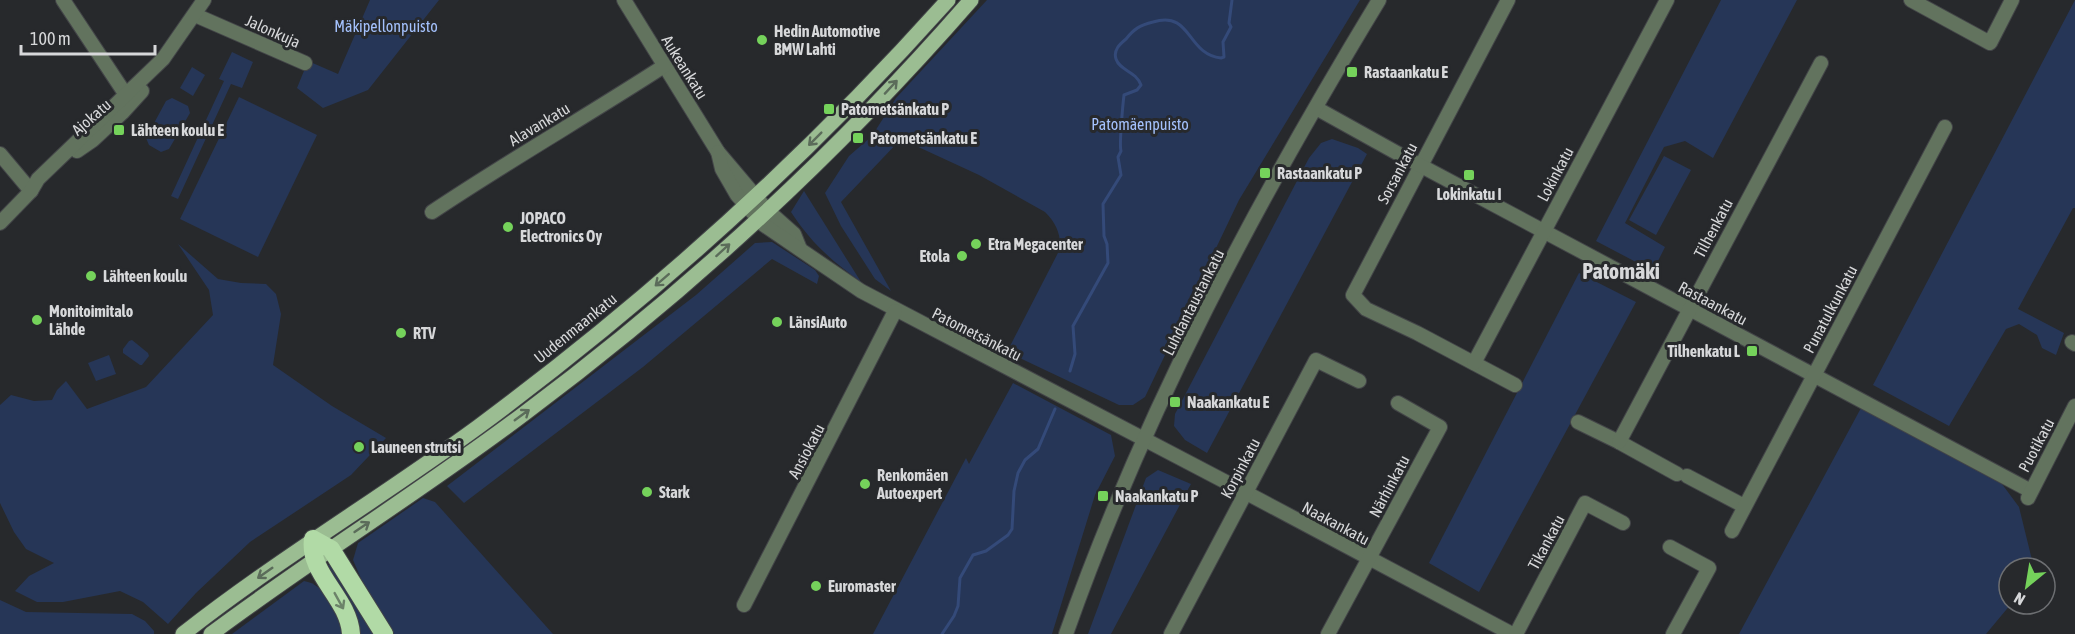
<svg xmlns="http://www.w3.org/2000/svg" width="2075" height="634" font-family="'Asap Condensed',sans-serif">
	<rect width="100%" height="100%" fill="#27292c"/>
	<g fill="#263657">
		<path d="M 370,0 L 439,0 L 368,90 L 323,108 L 297,88 L 308,61 L 338,74 Z"/>
		<path d="M 987,0 L 1360,0 L 1239,200 L 1145,397 L 1133,405 L 1119,405 L 1007,352 L 1060,249 C 1061,234 1056,223 1045,212 L 979,175 L 901,139 L 841,202 L 891,291 L 875,279 L 841,226 L 825,193 L 849,156 L 872,136 L 896,98 Z"/>
		<path d="M 1721,0 L 1797,0 L 1713,158 L 1685,141 L 1664,147 L 1625,223 L 1665,247 L 1653,271 L 1596,241 Z"/>
		<path d="M 2075,0 L 2075,208 L 2073,208 L 2018,309 L 2064,333 L 2056,355 L 2042,348 L 2037,335 L 2019,324 L 2006,329 L 1949,426 L 1873,385 Z"/>
		<path d="M 232,52 L 253,62 L 242,88 L 231,84 L 178,199 L 171,196 L 224,81 L 219,79 Z"/>
		<path d="M 192,67 L 205,75 L 193,96 L 180,88 Z"/>
		<path d="M 239,97 L 317,135 L 258,257 L 180,219 Z"/>
		<path d="M 172,98 L 188,106 L 190,113 L 169,149 L 161,152 L 149,145 L 146,138 L 166,101 Z"/>
		<path d="M 1332,139 L 1358,148 L 1367,154 L 1207,453 L 1185,440 L 1174,426 L 1175,414 L 1309,158 L 1321,143 Z"/>
		<path d="M 1664,156 L 1691,170 L 1656,235 L 1629,220 Z"/>
		<path d="M 804,191 L 861,282 C 832,261 811,243 791,212 Z"/>
		<path d="M 772,242 L 815,270 L 819,276 L 817,284 L 772,259 L 643,367 L 464,503 L 447,486 L 696,295 L 755,243 Z"/>
		<path d="M 178,244 L 218,279 L 241,283 L 266,284 L 276,294 L 281,314 L 273,365 L 332,406 L 386,438 L 351,475 L 250,542 L 196,593 L 168,624 L 143,602 L 120,591 L 63,602 L 37,602 L 15,591 L 29,576 L 54,563 L 26,549 L 14,532 L 0,503 L 0,405 L 11,395 L 34,401 L 52,400 L 57,390 L 66,381 L 87,409 L 146,387 L 213,315 L 209,290 Z"/>
		<path d="M 1579,273 L 1636,302 L 1479,592 L 1429,563 Z"/>
		<path d="M 132,340 L 148,353 L 149,356 L 142,365 L 140,365 L 123,353 L 123,349 L 129,341 Z"/>
		<path d="M 109,355 L 116,374 L 96,381 L 88,363 Z"/>
		<path d="M 1013,383 L 1111,435 L 1115,456 L 1095,495 L 1052,634 L 873,634 L 966,458 L 969,464 Z"/>
		<path d="M 1861,408 L 2002,484 L 2019,507 L 2034,568 L 2009,568 L 2009,604 L 2011,604 L 1986,634 L 1739,634 Z"/>
		<path d="M 1158,470 L 1191,484 L 1111,634 L 1088,634 L 1146,478 Z"/>
		<path d="M 423,498 L 435,502 L 553,634 L 394,634 L 362,581 L 353,560 L 358,543 Z"/>
		<path d="M 331,563 L 374,634 L 360,634 L 355,612 L 327,566 Z"/>
		<path d="M 304,581 C 326,584 340,615 342,634 L 232,634 Z"/>
		<path d="M 0,600 L 26,612 L 132,614 L 145,621 L 154,631 L 154,634 L 0,634 Z"/>
	</g>
	<g fill="none" stroke-linecap="round" stroke-linejoin="round">
		<g stroke="#344a79" stroke-width="3">
			<path d="M 1070,371 L 1075,354 L 1073,326 L 1108,263 L 1107,244 L 1104,236 L 1103,204 L 1121,175 L 1118,157 L 1121,151 C 1119,146 1123,103 1124,95 L 1137,90 L 1141,85 C 1136,71 1120,71 1116,59 C 1113,50 1120,44 1126,39 C 1134,29 1140,25 1153,22 C 1192,10 1186,54 1221,58 L 1224,57 L 1223,42 L 1231,27 L 1229,23 L 1232,0"/>
			<path d="M 942,634 L 954,616 L 958,606 L 960,578 L 973,555 L 986,551 L 1008,535 L 1012,529 L 1014,491 L 1018,473 L 1025,460 L 1038,449 L 1055,409"/>
		</g>
		<g stroke="#434548" stroke-width="16">
			<g id="minor">
				<path d="M 63,0 L 130,101"/>
				<path d="M 624,0 L 718,152 L 767,210 L 794,234 L 800,249"/>
				<path d="M 1508,0 L 1353,295 L 1366,309 L 1417,333 L 1515,385"/>
				<path d="M 1911,0 L 1990,43 L 2012,0"/>
				<path d="M 195,15 L 305,63"/>
				<path d="M 1316,108 L 1397,153 L 2031,491"/>
				<path d="M 77,151 L 93,140 L 122,113 L 142,91"/>
				<path d="M 718,152 L 722,169 L 737,195 L 764,225 L 861,291 L 1224,481 L 1512,634"/>
				<path d="M 0,154 L 31,191"/>
				<path d="M 432,212 C 508,161 587,116 664,66"/>
				<path d="M 0,223 L 31,191 L 38,179 L 163,59 L 204,0"/>
				<path d="M 2072,342 L 2075,344"/>
				<path d="M 1474,363 L 1667,0"/>
				<path d="M 1578,422 L 1619,442 L 1677,474"/>
				<path d="M 1619,442 L 1821,63"/>
				<path d="M 1687,476 L 1744,506"/>
				<path d="M 2028,498 L 2075,406"/>
				<path d="M 1732,531 L 1945,127"/>
				<path d="M 1670,547 L 1709,568 L 1673,634"/>
				<path d="M 744,605 L 895,311"/>
				<path d="M 1066,634 C 1144,412 1257,201 1379,0"/>
				<path d="M 1171,634 L 1316,360 L 1359,381"/>
				<path d="M 1328,634 L 1440,427 L 1398,403"/>
				<path d="M 1516,634 L 1585,503 L 1623,523"/>
			</g>
		</g>
		<g stroke="#434548" stroke-width="17">
			<g id="major">
				<path d="M 183,634 C 277,560 381,498 478,427 C 648,301 806,159 948,0"/>
				<path d="M 211,634 C 314,557 423,490 525,413 C 687,292 838,153 971,0"/>
			</g>
		</g>
		<g stroke="#434548" stroke-width="20">
			<path id="highway" d="M 351,634 C 349,598 308,574 313,539 L 331,549 L 384,634"/>
		</g>
		<use href="#minor" stroke="#62735e" stroke-width="14"/>
		<use href="#major" stroke="#9bbd92" stroke-width="15"/>
		<use href="#highway" stroke="#b1daa6" stroke-width="18"/>
	</g>
	<defs><path id="oneway-shaft" d="M-6 0H5M1.5-3L5.5 0L1.5 3" fill="none" stroke-width="1.6" stroke-linecap="round" stroke-linejoin="round" transform="scale(1.5)"/></defs>
	<g stroke="#5b6c5a">
		<use href="#oneway-shaft" transform="translate(891 87) rotate(-47)"/>
		<use href="#oneway-shaft" transform="translate(815 139) rotate(135)"/>
		<use href="#oneway-shaft" transform="translate(723 250) rotate(-42)"/>
		<use href="#oneway-shaft" transform="translate(662 280) rotate(139)"/>
		<use href="#oneway-shaft" transform="translate(522 415) rotate(-36)"/>
		<use href="#oneway-shaft" transform="translate(362 527) rotate(-34)"/>
		<use href="#oneway-shaft" transform="translate(265 573) rotate(145)"/>
	</g>
	<use stroke="#6c8269" href="#oneway-shaft" transform="translate(339 601) rotate(61)"/>
	<g fill="#75d25b" stroke="#27292c" stroke-width="2">
		<circle cx="762" cy="40" r="6"/>
		<rect x="1346" y="66" width="12" height="12" rx="3"/>
		<rect x="823" y="103" width="12" height="12" rx="3"/>
		<rect x="113" y="124" width="12" height="12" rx="3"/>
		<rect x="852" y="132" width="12" height="12" rx="3"/>
		<rect x="1259" y="167" width="12" height="12" rx="3"/>
		<rect x="1463" y="169" width="12" height="12" rx="3"/>
		<circle cx="508" cy="227" r="6"/>
		<circle cx="976" cy="244" r="6"/>
		<circle cx="962" cy="256" r="6"/>
		<circle cx="91" cy="276" r="6"/>
		<circle cx="37" cy="320" r="6"/>
		<circle cx="777" cy="322" r="6"/>
		<circle cx="401" cy="333" r="6"/>
		<rect x="1746" y="345" width="12" height="12" rx="3"/>
		<rect x="1169" y="396" width="12" height="12" rx="3"/>
		<circle cx="359" cy="447" r="6"/>
		<circle cx="865" cy="484" r="6"/>
		<circle cx="647" cy="492" r="6"/>
		<rect x="1097" y="490" width="12" height="12" rx="3"/>
		<circle cx="816" cy="586" r="6"/>
	</g>
	<g text-anchor="middle" dominant-baseline="central" stroke-width="6" stroke-linejoin="round" paint-order="stroke">
		<g font-size="16" fill="#a4c1fc" stroke="#27292c">
			<text x="386" y="26">Mäkipellonpuisto</text>
			<text x="1140" y="124">Patomäenpuisto</text>
		</g>
		<g font-size="16" fill="#d7d8da" stroke="#27292c">
			<text transform="translate(273 31) rotate(24)">Jalonkuja</text>
			<text transform="translate(685 67) rotate(58)">Aukeankatu</text>
			<text transform="translate(91 117) rotate(-41)">Ajokatu</text>
			<text transform="translate(539 124) rotate(-31)">Alavankatu</text>
			<text transform="translate(1397 173) rotate(-62)">Sorsankatu</text>
			<text transform="translate(1555 174) rotate(-62)">Lokinkatu</text>
			<text transform="translate(1713 228) rotate(-62)">Tilhenkatu</text>
			<text transform="translate(1193 302) rotate(-63)">Luhdantaustankatu</text>
			<text transform="translate(1713 303) rotate(28)">Rastaankatu</text>
			<text transform="translate(1830 309) rotate(-62)">Punatulkunkatu</text>
			<text transform="translate(575 328) rotate(-39)">Uudenmaankatu</text>
			<text transform="translate(977 334) rotate(27)">Patometsänkatu</text>
			<text transform="translate(2036 445) rotate(-62)">Puotikatu</text>
			<text transform="translate(806 451) rotate(-62)">Ansiokatu</text>
			<text transform="translate(1240 468) rotate(-62)">Korpinkatu</text>
			<text transform="translate(1389 486) rotate(-62)">Närhinkatu</text>
			<text transform="translate(1336 523) rotate(28)">Naakankatu</text>
			<text transform="translate(1546 542) rotate(-62)">Tikankatu</text>
		</g>
		<g font-size="16" font-weight="bold" fill="#d7d8da" stroke="#27292c" text-anchor="start">
			<text x="774" y="31">Hedin Automotive<tspan x="774" dy="18">BMW Lahti</tspan></text>
			<text x="1364" y="72">Rastaankatu E</text>
			<text x="841" y="109">Patometsänkatu P</text>
			<text x="131" y="130">Lähteen koulu E</text>
			<text x="870" y="138">Patometsänkatu E</text>
			<text x="1277" y="173">Rastaankatu P</text>
			<text x="1469" y="194" text-anchor="middle">Lokinkatu I</text>
			<text x="520" y="218">JOPACO<tspan x="520" dy="18">Electronics Oy</tspan></text>
			<text x="988" y="244">Etra Megacenter</text>
			<text x="950" y="256" text-anchor="end">Etola</text>
			<text x="103" y="276">Lähteen koulu</text>
			<text x="49" y="311">Monitoimitalo<tspan x="49" dy="18">Lähde</tspan></text>
			<text x="789" y="322">LänsiAuto</text>
			<text x="413" y="333">RTV</text>
			<text x="1740" y="351" text-anchor="end">Tilhenkatu L</text>
			<text x="1187" y="402">Naakankatu E</text>
			<text x="371" y="447">Launeen strutsi</text>
			<text x="877" y="475">Renkomäen<tspan x="877" dy="18">Autoexpert</tspan></text>
			<text x="659" y="492">Stark</text>
			<text x="1115" y="496">Naakankatu P</text>
			<text x="828" y="586">Euromaster</text>
		</g>
		<g font-size="22" font-weight="bold" fill="#d7d8da" stroke="#27292c">
			<text x="1621" y="271">Patomäki</text>
		</g>
	</g>
	<g transform="translate(2027 586) rotate(210)"><circle r="28" fill="#27292c" stroke="#6d6f72" stroke-width="1.5"/>
	<path d="M0-4.5L10 22L0 15L-10 22Z" fill="#75d25b"/>
	<text y="-9" font-size="16" font-weight="bold" text-anchor="middle" fill="#d7d8da">N</text>
	</g>
	<path d="M21 45v9h134v-9" fill="none" stroke="#d7d8da" stroke-width="3"/>
	<text x="30" y="45" font-size="18" fill="#d7d8da" stroke="#27292c" stroke-width="4.5" paint-order="stroke">100 m</text>
</svg>
